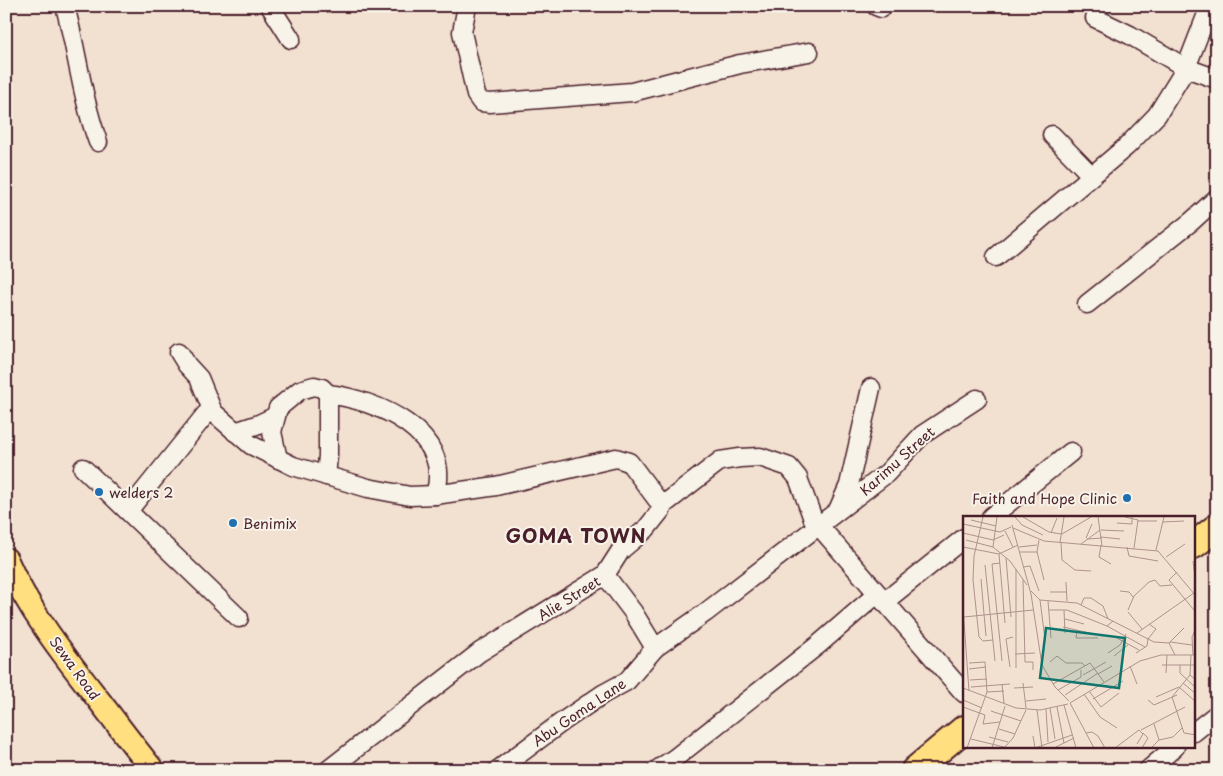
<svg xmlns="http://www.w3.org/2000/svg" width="1223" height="776" font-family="'Playpen Sans',sans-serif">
	<rect width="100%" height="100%" fill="#f2e0d0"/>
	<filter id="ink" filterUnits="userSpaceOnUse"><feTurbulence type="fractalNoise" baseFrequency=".02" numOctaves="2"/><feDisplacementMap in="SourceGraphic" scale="10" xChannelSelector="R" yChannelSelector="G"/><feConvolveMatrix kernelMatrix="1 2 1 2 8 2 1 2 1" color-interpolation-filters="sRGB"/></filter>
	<g filter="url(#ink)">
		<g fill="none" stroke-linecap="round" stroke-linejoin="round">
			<g stroke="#4a1f2b" stroke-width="21">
				<g id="minor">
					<path d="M 65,6 C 77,51 82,98 98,142"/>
					<path d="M 270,6 L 291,39"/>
					<path d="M 467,6 L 462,32 L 476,95 L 481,102 L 490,103 L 632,92 L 740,64 L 809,52"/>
					<path d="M 876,6 L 881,8"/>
					<path d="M 1095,18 L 1130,35 L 1186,68 L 1217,79"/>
					<path d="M 1052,135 L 1091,175"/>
					<path d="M 996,257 L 1127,146 L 1157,115 L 1186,68 L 1210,6"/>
					<path d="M 1087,304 L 1192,221 L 1217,198"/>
					<path d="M 179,352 L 187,365 L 199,378 L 213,412"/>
					<path d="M 328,394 C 377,400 455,433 435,495"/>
					<path d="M 235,432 L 259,424 L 276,416"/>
					<path d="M 278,459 L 272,432 L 278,408 L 300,390 L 314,386 L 322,388 L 328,394 L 328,456 L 326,476"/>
					<path d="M 83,468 L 239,618"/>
					<path d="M 838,510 L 849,485 L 871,388"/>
					<path d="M 128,511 L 206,414 L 213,412 L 251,445 L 293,466 L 368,488 L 410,496 L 435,495 L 496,486 L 616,458 L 629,462 L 662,506"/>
					<path d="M 991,517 L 1071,452"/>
					<path d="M 884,602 L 964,538"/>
					<path d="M 655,648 L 705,613 L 887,473 L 922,435 L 977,399"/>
					<path d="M 1194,732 L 1217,714"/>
					<path d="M 328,770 L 480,652 L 605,575 L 621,550 L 646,529 L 662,509 L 662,506 L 720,461 L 740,458 L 760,457 L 789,467 L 798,478 L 813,519 L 964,693"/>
					<path d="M 498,770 L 562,722 L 603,694 L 627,681 L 655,648 L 633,612 L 605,575"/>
					<path d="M 657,770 L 675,758 L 818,645 L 877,594"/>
					<path d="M 1148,770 L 1175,747"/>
				</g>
			</g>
			<g stroke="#4a1f2b" stroke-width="26">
				<path id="major" d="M 6,559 C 29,612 66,658 101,703 C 118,725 135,748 153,770"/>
			</g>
			<g stroke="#4a1f2b" stroke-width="30">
				<g id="highway">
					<path d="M 1194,545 L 1217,527"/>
					<path d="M 915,770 L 964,729"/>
				</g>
			</g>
			<use href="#minor" stroke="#f7f3e8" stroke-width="18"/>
			<use href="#major" stroke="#ffdf80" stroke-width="22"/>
			<use href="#highway" stroke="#ffdf80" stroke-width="26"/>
		</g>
	</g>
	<g fill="#1f6fb2" stroke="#f7f3e8" stroke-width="2">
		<circle cx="99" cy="492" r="5"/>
		<circle cx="1127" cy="498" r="5"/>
		<circle cx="233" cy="523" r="5"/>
	</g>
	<g text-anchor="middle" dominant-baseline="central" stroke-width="4" stroke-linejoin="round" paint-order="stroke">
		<g font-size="14" fill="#4a1f2b" stroke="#f7f3e8">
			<text transform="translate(897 461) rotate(-42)">Karimu Street</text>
			<text transform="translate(569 598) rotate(-32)">Alie Street</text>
			<text transform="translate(75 668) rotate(54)">Sewa Road</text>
			<text transform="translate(579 712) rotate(-34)">Abu Goma Lane</text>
		</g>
		<g font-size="14" fill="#4a1f2b" stroke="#f7f3e8" text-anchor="start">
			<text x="109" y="492">welders 2</text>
			<text x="1117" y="498" text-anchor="end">Faith and Hope Clinic</text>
			<text x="243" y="523">Benimix</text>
		</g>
		<g font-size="19" font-weight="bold" letter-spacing="1" fill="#4a1f2b" stroke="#f7f3e8">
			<text x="576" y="535">GOMA TOWN</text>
		</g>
	</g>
	<g transform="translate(963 516)">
		<rect width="232" height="232" fill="#f2e0d0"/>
		<path fill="none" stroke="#af938e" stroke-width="1" d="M 20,1 L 11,40 L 10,64 L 16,121 L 20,125 L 30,124M 34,1 L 30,31 L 47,45 L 64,69M 52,1 L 59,9 L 80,19M 60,1 L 86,16 L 98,18M 135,1 L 139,30M 162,1 L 175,4 L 171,32M 8,4 L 33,10M 175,5 L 194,5M 200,6 L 221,5M 154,7 L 169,8 L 169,1M 0,8 L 37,16 L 48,11M 49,9 L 68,78 L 79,149 L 92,171 L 106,185M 50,12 L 81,25 L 195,35 L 233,80M 138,14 L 161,15M 42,15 L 50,31M 0,17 L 30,24 L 41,19M 88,17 L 94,2M 99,18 L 128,1M 138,21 L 157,23M 123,22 L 129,8M 124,23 L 139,22M 3,24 L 30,31M 76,24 L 74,36 L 81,64M 97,26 L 101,1M 98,26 L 99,44 L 112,54 L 128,55M 118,28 L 137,14M 138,29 L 136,41 L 148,48M 0,31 L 36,38 L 55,29M 56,31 L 74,29M 164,31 L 166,40 L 195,45M 193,34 L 201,1M 57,36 L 74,36M 36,38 L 42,107M 203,41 L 222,28M 43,42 L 48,101M 230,45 L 232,61M 37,47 L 29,48 L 39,145M 22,49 L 32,145M 60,51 L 67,50 L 76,75M 53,53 L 53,152M 214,56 L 206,64 L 231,94M 18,63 L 21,98M 60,64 L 62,146 L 70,146 L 70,154M 103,66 L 104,85M 68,75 L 77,84 L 114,87 L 191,126 L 206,127 L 212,139M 157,75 L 166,76 L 170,81M 87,76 L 104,76M 77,84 L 82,123M 85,85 L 88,122M 118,89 L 121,82 L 128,82 L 140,90 L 145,103M 0,92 L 6,175M 86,94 L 104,94 L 144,110M 101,94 L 102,117M 165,94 L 171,80 L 186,66 L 192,64 L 197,70 L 209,69M 165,96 L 179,113M 21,98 L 23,120M 1,101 L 70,94M 102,103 L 121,108M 150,105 L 144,110 L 182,131M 100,111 L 140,120M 114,114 L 113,122 L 135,122M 174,117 L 231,77M 154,122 L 176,134M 185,123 L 193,113 L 186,108M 207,126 L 229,129M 206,127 L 221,112M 145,137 L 157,129 L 163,118M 173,137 L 184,130 L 185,123M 52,138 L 72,137M 228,139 L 227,159 L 233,164M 230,139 L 229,121 L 233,112M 151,140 L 165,129M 87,146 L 94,140 L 103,147 L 119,147 L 122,150M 199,149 L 233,149M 217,149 L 217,157 L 233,172M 167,150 L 174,168M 47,151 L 43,123 L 50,121M 6,153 L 23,151M 203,157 L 204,139M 135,158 L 149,150M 120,159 L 143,146M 227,159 L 209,181 L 221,217 L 233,219M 7,164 L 24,163M 60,167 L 63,192M 220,167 L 233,178M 39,168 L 41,187M 90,168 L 127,147 L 141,166M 8,171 L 47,168M 216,171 L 233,186M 0,172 L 53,192 L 77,194 L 105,188M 51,172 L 70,171M 95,174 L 118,161 L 118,154M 126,175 L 138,191 L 156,177M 24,176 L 41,175M 121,178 L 137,201 L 154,212M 102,179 L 135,157M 193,181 L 216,171M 130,183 L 160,165M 0,184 L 19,192M 185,184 L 191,189 L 214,179M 63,185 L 83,183M 107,187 L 177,145 L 198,139 L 233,139M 107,187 L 131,232M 101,189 L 113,232M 0,191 L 22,199 L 20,208 L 37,206M 94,191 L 101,227M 87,192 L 92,223M 83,193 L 85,226M 74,194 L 79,232M 28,195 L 58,205M 36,213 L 52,218M 178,214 L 222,191M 123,217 L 129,216 L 135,220 L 142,232M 70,220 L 72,232 L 109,219M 26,221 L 45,226M 8,223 L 45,232M 196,224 L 210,221 L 219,212M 174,228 L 180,218 L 176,214M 189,231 L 196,224 L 191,208M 4,232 L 24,176 L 22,146 L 6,147M 29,232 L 42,190M 41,232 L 50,222 L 63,194M 91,232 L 111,222M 152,232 L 176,214M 179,232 L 185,222 L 180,217"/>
		<path fill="#0f766e" fill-opacity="0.15" stroke="#0f766e" stroke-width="2.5" d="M 83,112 L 162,122 L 156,172 L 77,162 Z"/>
		<rect width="232" height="232" fill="none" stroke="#4a1f2b" stroke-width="2.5"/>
	</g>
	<rect width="1223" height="776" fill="none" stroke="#f7f3e8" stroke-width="25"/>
	<rect x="12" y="12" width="1198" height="751" fill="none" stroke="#4a1f2b" stroke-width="2" filter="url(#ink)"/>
</svg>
